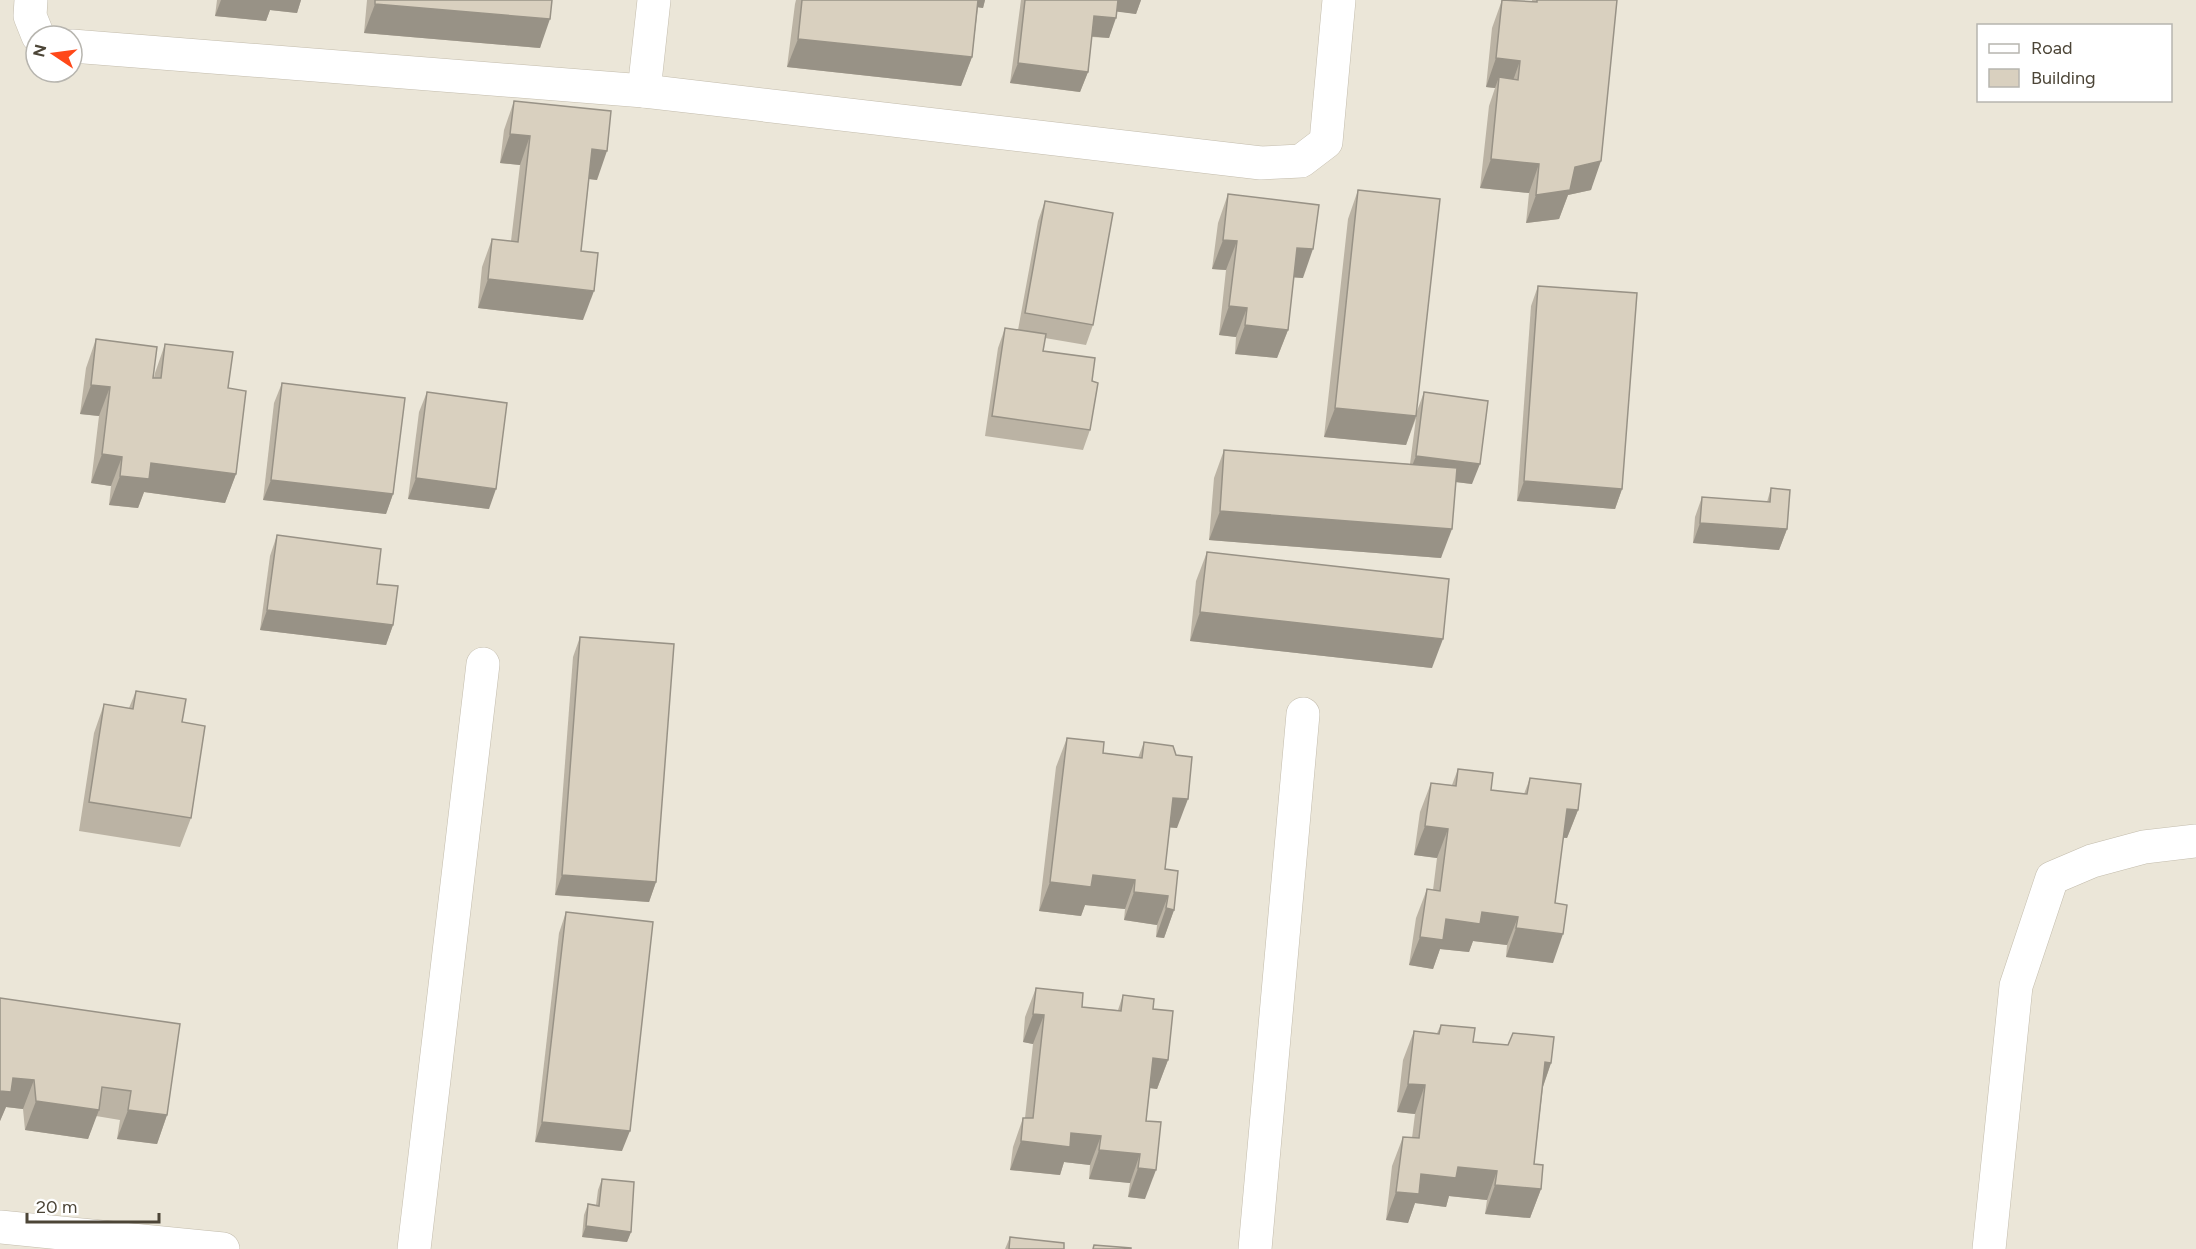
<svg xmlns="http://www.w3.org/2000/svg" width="2196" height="1249" font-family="Figtree,sans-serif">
	<rect width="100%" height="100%" fill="#f6f3eb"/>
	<path fill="#ebe6d8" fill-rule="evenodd" d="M 0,0 L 2196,0 L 2196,1249 L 0,1249 ZM 1978,26 L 2170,26 L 2170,100 L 1978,100 ZM 36,36 L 72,36 L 72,72 L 36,72 Z"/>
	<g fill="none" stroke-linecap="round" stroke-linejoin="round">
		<g stroke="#c3bcac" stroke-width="34">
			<g id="minor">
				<path d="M 31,0 L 30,16 L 38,36"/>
				<path d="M 72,46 L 644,91 L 1261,163 L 1301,161 L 1326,142 L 1339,0"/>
				<path d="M 644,91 L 654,0"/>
				<path d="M 0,1227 L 223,1249"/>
				<path d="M 414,1249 L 483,664"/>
				<path d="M 1255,1249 L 1303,714"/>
				<path d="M 1989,1249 L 2016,986 L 2052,878 L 2092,861 L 2144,847 L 2196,841"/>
			</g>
		</g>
		<use href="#minor" stroke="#fff" stroke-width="33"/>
	</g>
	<g fill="#bbb3a4">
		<path d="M 217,0 L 301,0 L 297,13 L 270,10 L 266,21 L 215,16 Z"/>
		<path d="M 367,0 L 552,0 L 540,48 L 364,33 Z"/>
		<path d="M 796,0 L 985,0 L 983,8 L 978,7 L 972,57 L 961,86 L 787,67 L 795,4 Z"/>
		<path d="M 1021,0 L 1141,0 L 1136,14 L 1117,11 L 1109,38 L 1092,37 L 1088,72 L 1080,92 L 1010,83 Z"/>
		<path d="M 1502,0 L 1532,2 L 1532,0 L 1617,0 L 1591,190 L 1568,195 L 1559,219 L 1526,223 L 1529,193 L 1480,188 L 1489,106 L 1495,88 L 1486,87 L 1492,28 Z"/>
		<path d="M 514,101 L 597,180 L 589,179 L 581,251 L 583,320 L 478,308 L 482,267 L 492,239 L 511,241 L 520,165 L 500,163 L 504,130 Z"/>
		<path d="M 1358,190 L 1417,411 L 1424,392 L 1472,484 L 1455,482 L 1441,558 L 1209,540 L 1214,478 L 1224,450 L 1410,464 L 1416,418 L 1406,445 L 1324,437 L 1348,219 Z"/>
		<path d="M 1228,194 L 1303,278 L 1294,277 L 1288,330 L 1277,358 L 1235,354 L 1236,337 L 1219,335 L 1226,270 L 1212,269 L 1218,223 Z"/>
		<path d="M 1045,201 L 1093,325 L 1086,345 L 1045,338 L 1043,351 L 1092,381 L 1090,430 L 1083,450 L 985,436 L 998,348 L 1005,328 L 1018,330 L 1038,221 Z"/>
		<path d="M 1538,286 L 1622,489 L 1615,509 L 1517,501 L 1531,306 Z"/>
		<path d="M 96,339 L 153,378 L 154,378 L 155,373 L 165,344 L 228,388 L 236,474 L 225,503 L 144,492 L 138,508 L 109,505 L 111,486 L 91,483 L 99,416 L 80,414 L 86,368 Z"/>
		<path d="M 282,383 L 393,494 L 386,514 L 263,500 L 274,403 Z"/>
		<path d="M 427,392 L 489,509 L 408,499 L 419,412 Z"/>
		<path d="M 1771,488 L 1787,529 L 1779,550 L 1693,543 L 1695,517 L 1702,497 L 1767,502 Z"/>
		<path d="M 277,535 L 377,584 L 393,625 L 386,645 L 260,630 L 270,556 Z"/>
		<path d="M 1207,552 L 1432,668 L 1190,641 L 1196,581 Z"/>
		<path d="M 580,637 L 656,882 L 649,902 L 555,895 L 573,657 Z"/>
		<path d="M 136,691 L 182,722 L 191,818 L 180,847 L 79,831 L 94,733 L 104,704 L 129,708 Z"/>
		<path d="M 1067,738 L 1103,753 L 1138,758 L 1144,742 L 1177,828 L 1170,827 L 1165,869 L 1174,910 L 1164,938 L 1156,937 L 1157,925 L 1124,920 L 1125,909 L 1085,905 L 1081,916 L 1039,911 L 1056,767 Z"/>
		<path d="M 1458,769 L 1491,790 L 1524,794 L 1530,778 L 1578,810 L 1567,838 L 1563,838 L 1555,903 L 1553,963 L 1506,957 L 1507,945 L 1473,941 L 1469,952 L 1440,949 L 1433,969 L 1409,965 L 1416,918 L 1427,889 L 1433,890 L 1437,858 L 1414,855 L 1420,812 L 1431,783 L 1452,785 Z"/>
		<path d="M 566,912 L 622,1151 L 535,1142 L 559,933 Z"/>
		<path d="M 1036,988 L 1082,1007 L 1118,1010 L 1123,995 L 1153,1009 L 1168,1060 L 1157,1089 L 1150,1088 L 1146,1121 L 1145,1199 L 1128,1197 L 1130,1183 L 1089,1179 L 1090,1165 L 1064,1162 L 1060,1175 L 1010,1170 L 1013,1147 L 1023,1118 L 1025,1118 L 1033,1044 L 1023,1042 L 1025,1017 Z"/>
		<path d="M 0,998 L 167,1115 L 157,1144 L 117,1139 L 120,1120 L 96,1116 L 88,1139 L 25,1130 L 23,1109 L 6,1107 L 0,1121 Z"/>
		<path d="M 1441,1025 L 1473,1042 L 1551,1063 L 1543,1087 L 1534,1164 L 1541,1189 L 1530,1218 L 1485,1214 L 1487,1200 L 1449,1196 L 1446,1207 L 1415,1203 L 1408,1223 L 1386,1220 L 1392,1166 L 1403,1137 L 1412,1138 L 1415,1114 L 1397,1112 L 1403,1060 L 1414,1031 L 1437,1033 Z"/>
		<path d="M 602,1179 L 631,1232 L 627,1242 L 582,1237 L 584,1215 L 588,1204 L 596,1205 L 598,1190 Z"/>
		<path d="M 1010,1237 L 1064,1249 L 1005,1249 Z"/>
	</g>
	<g fill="#989286">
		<path d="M 221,0 L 301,0 L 297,13 L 270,10 L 266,21 L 215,16 Z"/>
		<path d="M 926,0 L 985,0 L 983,8 Z"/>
		<path d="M 1116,0 L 1141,0 L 1136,14 L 1112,11 Z"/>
		<path d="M 375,4 L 550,19 L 540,48 L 364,33 Z"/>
		<path d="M 1094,16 L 1116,18 L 1109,38 L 1087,36 Z"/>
		<path d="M 798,39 L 972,57 L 961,86 L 787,67 Z"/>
		<path d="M 1496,58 L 1520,61 L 1510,89 L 1499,77 L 1495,88 L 1486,87 Z"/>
		<path d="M 1018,63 L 1088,72 L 1080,92 L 1010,83 Z"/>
		<path d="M 510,134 L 530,136 L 520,165 L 500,163 Z"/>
		<path d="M 592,149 L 607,151 L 597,180 L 581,178 Z"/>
		<path d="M 1491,159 L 1539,164 L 1529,193 L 1480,188 Z"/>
		<path d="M 1601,161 L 1591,190 L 1568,195 L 1559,219 L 1526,223 L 1536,195 L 1575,167 Z"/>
		<path d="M 1223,240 L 1237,241 L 1226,270 L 1212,269 Z"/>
		<path d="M 1297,248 L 1313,249 L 1303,278 L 1287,277 Z"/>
		<path d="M 488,279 L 594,291 L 583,320 L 478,308 Z"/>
		<path d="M 1229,306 L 1247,308 L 1236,337 L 1219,335 Z"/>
		<path d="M 1245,325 L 1288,330 L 1277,358 L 1235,354 Z"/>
		<path d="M 91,385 L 110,387 L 99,416 L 80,414 Z"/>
		<path d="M 1335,408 L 1416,416 L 1406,445 L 1324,437 Z"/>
		<path d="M 102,454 L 122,457 L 111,486 L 91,483 Z"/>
		<path d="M 1416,456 L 1480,464 L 1472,484 L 1408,476 Z"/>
		<path d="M 151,463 L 236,474 L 225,503 L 144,492 L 138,508 L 109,505 L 120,476 Z"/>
		<path d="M 416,478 L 496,489 L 489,509 L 408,499 Z"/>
		<path d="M 271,480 L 393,494 L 386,514 L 263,500 Z"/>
		<path d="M 1524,481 L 1622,489 L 1615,509 L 1517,501 Z"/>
		<path d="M 1220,511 L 1452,529 L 1441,558 L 1209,540 Z"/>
		<path d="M 1700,523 L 1787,529 L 1779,550 L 1693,543 Z"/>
		<path d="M 267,610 L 393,625 L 386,645 L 260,630 Z"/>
		<path d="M 1200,612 L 1443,639 L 1432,668 L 1190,641 Z"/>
		<path d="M 1173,798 L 1188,799 L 1177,828 L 1163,827 Z"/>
		<path d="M 1567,809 L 1578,810 L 1567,838 L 1557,837 Z"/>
		<path d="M 1425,826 L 1448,829 L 1437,858 L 1414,855 Z"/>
		<path d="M 562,875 L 656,882 L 649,902 L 555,895 Z"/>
		<path d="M 1093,875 L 1135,880 L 1125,909 L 1085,905 L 1081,916 L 1039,911 L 1050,882 Z"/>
		<path d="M 1134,892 L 1168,896 L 1157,925 L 1124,920 Z"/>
		<path d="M 1166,908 L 1174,910 L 1164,938 L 1156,937 Z"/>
		<path d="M 1482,912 L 1518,917 L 1507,945 L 1473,941 L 1469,952 L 1440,949 L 1433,969 L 1409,965 L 1420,937 L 1446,919 Z"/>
		<path d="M 1516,928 L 1563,934 L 1553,963 L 1506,957 Z"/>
		<path d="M 1033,1014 L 1044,1015 L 1033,1044 L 1023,1042 Z"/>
		<path d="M 1153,1058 L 1168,1060 L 1157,1089 L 1142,1087 Z"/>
		<path d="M 1545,1062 L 1551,1063 L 1541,1092 Z"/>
		<path d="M 13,1078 L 34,1080 L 23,1109 L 6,1107 L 0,1121 L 0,1091 Z"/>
		<path d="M 1408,1084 L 1425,1085 L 1415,1114 L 1397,1112 Z"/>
		<path d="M 36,1101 L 99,1110 L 88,1139 L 25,1130 Z"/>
		<path d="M 128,1110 L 167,1115 L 157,1144 L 117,1139 Z"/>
		<path d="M 542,1122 L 630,1131 L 622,1151 L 535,1142 Z"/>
		<path d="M 1071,1133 L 1101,1136 L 1090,1165 L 1064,1162 L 1060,1175 L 1010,1170 L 1021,1141 Z"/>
		<path d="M 1099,1150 L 1140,1154 L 1130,1183 L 1089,1179 Z"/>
		<path d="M 1458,1167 L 1497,1171 L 1487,1200 L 1449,1196 L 1446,1207 L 1415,1203 L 1408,1223 L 1386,1220 L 1396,1192 L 1421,1174 Z"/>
		<path d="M 1138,1168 L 1156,1170 L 1145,1199 L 1128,1197 Z"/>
		<path d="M 1495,1185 L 1541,1189 L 1530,1218 L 1485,1214 Z"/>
		<path d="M 586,1226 L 631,1232 L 627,1242 L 582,1237 Z"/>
	</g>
	<g fill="#d9d0bf" stroke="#989286" stroke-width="1.5">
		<path d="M 375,0 L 552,0 L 550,19 L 375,4 Z"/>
		<path d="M 802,0 L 978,0 L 972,57 L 798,39 Z"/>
		<path d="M 1025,0 L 1118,0 L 1116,18 L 1094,16 L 1088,72 L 1018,63 Z"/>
		<path d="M 1502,0 L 1537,2 L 1537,0 L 1617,0 L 1601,161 L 1575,167 L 1570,190 L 1536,195 L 1539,164 L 1491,159 L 1499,77 L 1518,80 L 1520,61 L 1496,58 Z"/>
		<path d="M 514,101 L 611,111 L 607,151 L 592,149 L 581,251 L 598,253 L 594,291 L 488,279 L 492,239 L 518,242 L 530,136 L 510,134 Z"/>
		<path d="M 1358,190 L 1440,199 L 1416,416 L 1335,408 Z"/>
		<path d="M 1228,194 L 1319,205 L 1313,249 L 1297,248 L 1288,330 L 1245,325 L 1247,308 L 1229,306 L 1237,241 L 1223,240 Z"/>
		<path d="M 1045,201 L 1113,213 L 1093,325 L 1025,313 Z"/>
		<path d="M 1538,286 L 1637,293 L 1622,489 L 1524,481 Z"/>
		<path d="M 1005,328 L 1046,334 L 1043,351 L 1095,358 L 1092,381 L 1098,383 L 1090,430 L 992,416 Z"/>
		<path d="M 96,339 L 157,347 L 153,378 L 161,378 L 165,344 L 233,352 L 228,388 L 246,391 L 236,474 L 151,463 L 149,479 L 120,476 L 122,457 L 102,454 L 110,387 L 91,385 Z"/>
		<path d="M 282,383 L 405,398 L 393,494 L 271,480 Z"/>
		<path d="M 427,392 L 507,403 L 496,489 L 416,478 Z"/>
		<path d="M 1424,392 L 1488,401 L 1480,464 L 1416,456 Z"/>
		<path d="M 1224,450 L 1457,468 L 1452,529 L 1220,511 Z"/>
		<path d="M 1771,488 L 1790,490 L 1787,529 L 1700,523 L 1702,497 L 1770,502 Z"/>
		<path d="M 277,535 L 381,549 L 377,584 L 398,586 L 393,625 L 267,610 Z"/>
		<path d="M 1207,552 L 1449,579 L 1443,639 L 1200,612 Z"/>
		<path d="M 580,637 L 674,644 L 656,882 L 562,875 Z"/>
		<path d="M 136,691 L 186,699 L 182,722 L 205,726 L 191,818 L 89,802 L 104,704 L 133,709 Z"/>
		<path d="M 1067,738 L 1104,742 L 1103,753 L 1142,758 L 1144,742 L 1173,746 L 1176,755 L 1192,757 L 1188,799 L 1173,798 L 1165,869 L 1178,871 L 1174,910 L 1166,908 L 1168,896 L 1134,892 L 1135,880 L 1093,875 L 1091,887 L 1050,882 Z"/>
		<path d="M 1458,769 L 1493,773 L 1491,790 L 1527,794 L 1530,778 L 1581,784 L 1578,810 L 1567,809 L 1555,903 L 1567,905 L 1563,934 L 1516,928 L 1518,917 L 1482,912 L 1480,924 L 1446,919 L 1443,940 L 1420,937 L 1427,889 L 1440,891 L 1448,829 L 1425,826 L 1431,783 L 1456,786 Z"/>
		<path d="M 566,912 L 653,922 L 630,1131 L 542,1122 Z"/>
		<path d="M 1036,988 L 1083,993 L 1082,1007 L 1121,1011 L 1123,995 L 1154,999 L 1153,1009 L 1173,1011 L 1168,1060 L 1153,1058 L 1146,1121 L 1161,1122 L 1156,1170 L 1138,1168 L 1140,1154 L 1099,1150 L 1101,1136 L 1071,1133 L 1070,1147 L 1021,1141 L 1023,1118 L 1033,1118 L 1044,1015 L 1033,1014 Z"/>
		<path d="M 0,998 L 180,1024 L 167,1115 L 128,1110 L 131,1091 L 102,1087 L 99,1110 L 36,1101 L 34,1080 L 13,1078 L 11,1092 L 0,1091 Z"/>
		<path d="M 1441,1025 L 1475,1028 L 1473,1042 L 1508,1045 L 1513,1033 L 1554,1037 L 1551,1063 L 1545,1062 L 1534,1164 L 1543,1165 L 1541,1189 L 1495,1185 L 1497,1171 L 1458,1167 L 1456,1178 L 1421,1174 L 1419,1194 L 1396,1192 L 1403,1137 L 1419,1138 L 1425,1085 L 1408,1084 L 1414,1031 L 1439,1034 Z"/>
		<path d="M 602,1179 L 634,1182 L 631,1232 L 586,1226 L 588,1204 L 599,1206 Z"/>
		<path d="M 1010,1237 L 1064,1243 L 1064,1249 L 1009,1249 Z"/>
		<path d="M 1094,1245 L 1131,1248 L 1131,1249 L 1093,1249 Z"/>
	</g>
	<rect x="1977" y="24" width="195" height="78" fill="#ffffff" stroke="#b7b5af" stroke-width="1.5"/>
	<rect x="1989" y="44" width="30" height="9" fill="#ffffff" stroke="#b7b5af" stroke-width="1.5"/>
	<text x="2031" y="54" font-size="18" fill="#4c4537">Road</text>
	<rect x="1989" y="69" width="30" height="18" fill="#d9d0bf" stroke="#b7b5af" stroke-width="1.5"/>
	<text x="2031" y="84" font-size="18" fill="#4c4537">Building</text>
	<g transform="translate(54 54) rotate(283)"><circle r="28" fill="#ffffff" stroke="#b7b5af" stroke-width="1.5"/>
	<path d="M0-4.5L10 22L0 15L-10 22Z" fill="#ff4819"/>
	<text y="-9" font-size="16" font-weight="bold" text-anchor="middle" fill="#4c4537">N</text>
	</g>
	<path d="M27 1213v9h132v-9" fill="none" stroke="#4c4537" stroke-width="3"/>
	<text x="36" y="1213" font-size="18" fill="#4c4537" stroke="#ffffff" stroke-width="4.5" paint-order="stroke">20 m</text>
</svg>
